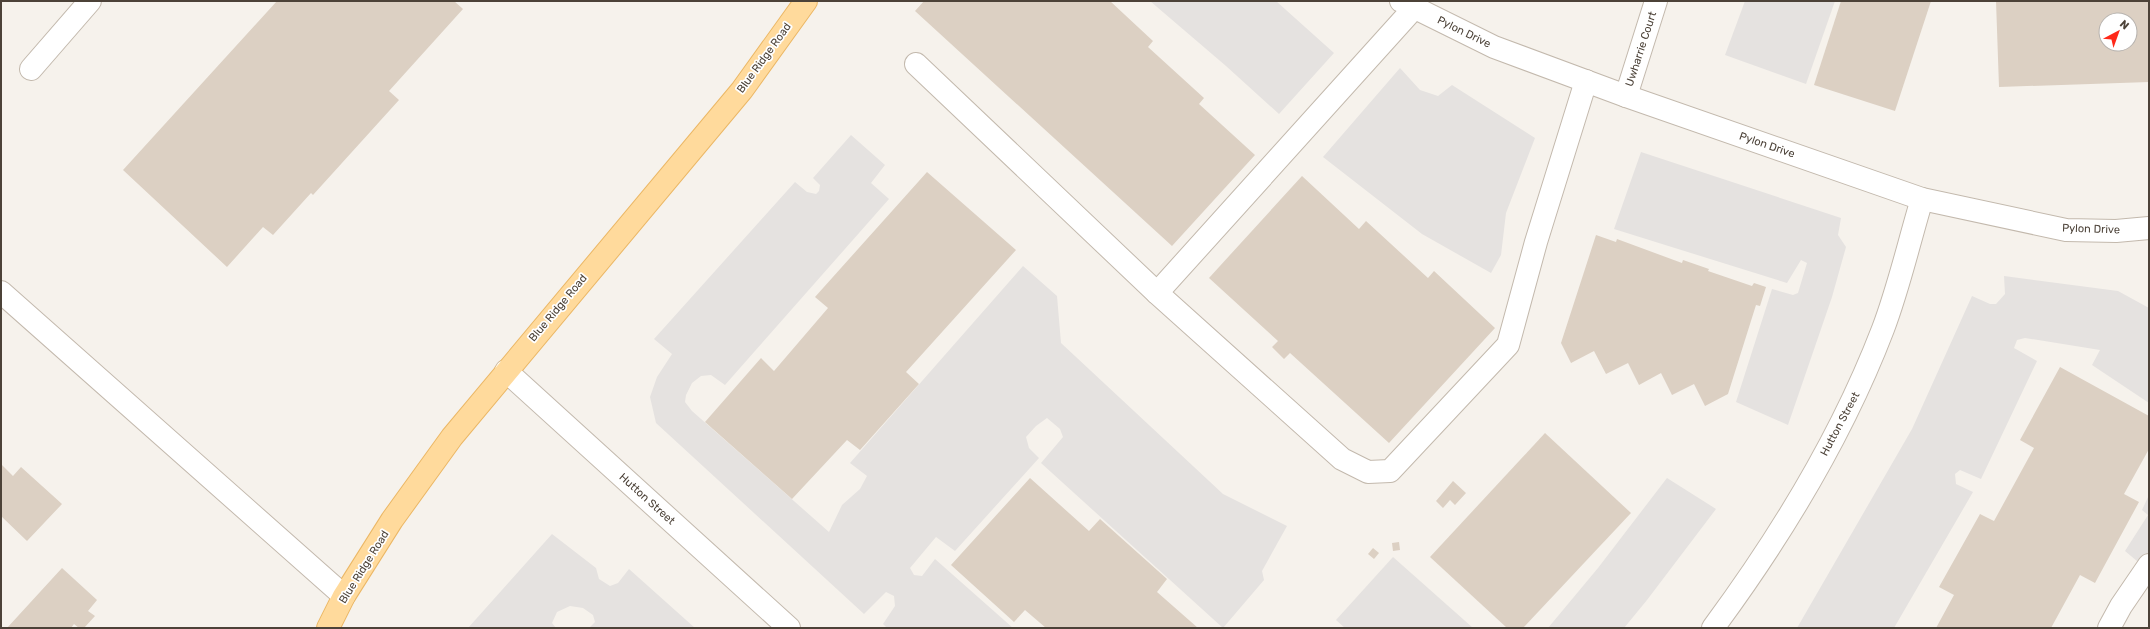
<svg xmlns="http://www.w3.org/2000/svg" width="2150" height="629" font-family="Rubik,sans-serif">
	<rect width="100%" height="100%" fill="#f6f2ec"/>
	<g fill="#e5e2e0">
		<path d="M 1150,1 L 1276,1 L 1334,53 L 1279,114 L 1226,66 Z"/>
		<path d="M 1745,1 L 1835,1 L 1806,84 L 1725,55 Z"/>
		<path d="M 1400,68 L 1420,90 L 1438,96 L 1452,85 L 1535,138 L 1506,213 L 1501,255 L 1491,273 L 1422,234 L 1323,157 Z"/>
		<path d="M 851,135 L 885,165 L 871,183 L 889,199 L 725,385 L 711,375 L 701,376 L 692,383 L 686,395 L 685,402 L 692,411 L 829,532 L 842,505 L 860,489 L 867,476 L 850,463 L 1023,266 L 1057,296 L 1061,343 L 1223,494 L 1287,526 L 1262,571 L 1264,580 L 1223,628 L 1041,463 L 1063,437 L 1060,429 L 1047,418 L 1036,426 L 1026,437 L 1029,448 L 1039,458 L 955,551 L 936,537 L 910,568 L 914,575 L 922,576 L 935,559 L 1013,628 L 887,628 L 883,624 L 895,606 L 894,596 L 886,592 L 864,614 L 656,423 L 650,397 L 657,377 L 672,354 L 654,339 L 795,182 L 807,192 L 816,194 L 819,191 L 820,185 L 813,178 Z"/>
		<path d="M 1641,152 L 1841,218 L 1838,235 L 1846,247 L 1832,297 L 1788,425 L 1736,402 L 1772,289 L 1793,295 L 1798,293 L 1807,263 L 1801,260 L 1787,283 L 1614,229 Z"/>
		<path d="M 2004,276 L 2118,291 L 2149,308 L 2149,403 L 2092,365 L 2100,350 L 2025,338 L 2017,340 L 2014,348 L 2037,361 L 1981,479 L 1960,470 L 1955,474 L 1956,484 L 1973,492 L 1894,628 L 1797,628 L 1912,429 L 1972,296 L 1990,304 L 1996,304 L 2005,294 Z"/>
		<path d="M 1667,478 L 1716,509 L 1647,600 L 1624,628 L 1548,628 L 1598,568 Z"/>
		<path d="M 2149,495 L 2149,571 L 2125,551 L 2148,515 L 2142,510 Z"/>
		<path d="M 552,534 L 596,568 L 599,579 L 610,586 L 618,583 L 629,569 L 695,628 L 589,628 L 595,622 L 593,615 L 583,608 L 570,606 L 557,612 L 552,623 L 556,628 L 468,628 Z"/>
		<path d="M 1393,557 L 1473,628 L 1345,628 L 1336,620 Z"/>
	</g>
	<g fill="#dcd0c3" fill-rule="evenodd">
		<path d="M 277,1 L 454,1 L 463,9 L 389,91 L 399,100 L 313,195 L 311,193 L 273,235 L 263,227 L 227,267 L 123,170 Z"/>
		<path d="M 924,1 L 1110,1 L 1153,41 L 1148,47 L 1204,98 L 1199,104 L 1255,155 L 1172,246 L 915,11 Z"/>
		<path d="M 1841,1 L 1931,1 L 1895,111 L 1814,85 Z"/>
		<path d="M 1996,1 L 2149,1 L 2149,82 L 1999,87 ZM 2106,20 L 2130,20 L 2130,44 L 2106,44 Z"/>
		<path d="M 927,172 L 1016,250 L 906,372 L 919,384 L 860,450 L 847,440 L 792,499 L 705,422 L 761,358 L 774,371 L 828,308 L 815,297 Z"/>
		<path d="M 1302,176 L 1359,229 L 1366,221 L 1428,278 L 1434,271 L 1495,328 L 1389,443 L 1290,353 L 1284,359 L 1272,347 L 1278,341 L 1209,278 Z"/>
		<path d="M 1596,235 L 1616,242 L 1617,239 L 1682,263 L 1683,260 L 1709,269 L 1708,271 L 1752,286 L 1754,283 L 1766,287 L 1760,306 L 1756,305 L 1728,394 L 1705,406 L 1694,384 L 1672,395 L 1661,373 L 1639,385 L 1628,363 L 1606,374 L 1594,351 L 1571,363 L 1561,343 Z"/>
		<path d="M 2060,367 L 2149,416 L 2149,449 L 2124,494 L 2139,502 L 2095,583 L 2080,575 L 2051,628 L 1936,628 L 1954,595 L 1939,587 L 1980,514 L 1994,521 L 2034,448 L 2020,440 Z"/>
		<path d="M 1545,433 L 1631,513 L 1523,628 L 1507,628 L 1430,557 Z"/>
		<path d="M 1,464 L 13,476 L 21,467 L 62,504 L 27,541 L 1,516 Z"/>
		<path d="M 1030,478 L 1089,531 L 1100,519 L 1167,579 L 1157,592 L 1198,628 L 1046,628 L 1025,610 L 1014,622 L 951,565 Z"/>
		<path d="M 1453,481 L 1466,493 L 1455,505 L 1450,500 L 1443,508 L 1436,501 Z"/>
		<path d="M 1399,542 L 1400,550 L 1393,551 L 1392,543 Z"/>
		<path d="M 1373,548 L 1379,553 L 1374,559 L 1368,554 Z"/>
		<path d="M 62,568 L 97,600 L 88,611 L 95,616 L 84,628 L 79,628 L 74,624 L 71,628 L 7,628 Z"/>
	</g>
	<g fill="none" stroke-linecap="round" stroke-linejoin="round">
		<g stroke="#c3b9ad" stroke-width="24">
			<g id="minor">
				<path d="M 1401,1 L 1494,47 L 1626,96 L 1922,199 L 2066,230 L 2116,231 L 2149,228"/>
				<path d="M 916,64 L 1157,293 L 1342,459 L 1368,472 L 1390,471 L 1508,345 L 1536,242 L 1586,81"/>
				<path d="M 31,69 L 90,1"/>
				<path d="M 1626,96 L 1656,1"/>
				<path d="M 1,292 L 344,596"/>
				<path d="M 1157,293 L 1414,8"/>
				<path d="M 506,371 L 789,628"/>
				<path d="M 1713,628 C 1781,536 1842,436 1883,329 C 1899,287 1909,242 1922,199"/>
				<path d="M 2109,628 L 2121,606 L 2149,565"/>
			</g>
		</g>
		<g stroke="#ebb765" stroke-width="24">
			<path id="major" d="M 328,628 L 344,596 L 392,520 L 452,437 L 742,90 L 806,1"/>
		</g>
		<use href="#minor" stroke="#fff" stroke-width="22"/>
		<use href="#major" stroke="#ffda9c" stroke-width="22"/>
	</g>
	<g text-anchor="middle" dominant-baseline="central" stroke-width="3.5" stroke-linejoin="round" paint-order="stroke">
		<g font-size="11" fill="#4c4238" stroke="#fff">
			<text transform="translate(1464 32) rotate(26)">Pylon Drive</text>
			<text transform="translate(1641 49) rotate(-72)">Uwharrie Court</text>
			<text transform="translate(764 58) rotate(-54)">Blue Ridge Road</text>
			<text transform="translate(1767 145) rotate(19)">Pylon Drive</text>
			<text transform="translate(2091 229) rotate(2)">Pylon Drive</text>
			<text transform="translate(558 308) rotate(-50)">Blue Ridge Road</text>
			<text transform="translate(1840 424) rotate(-62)">Hutton Street</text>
			<text transform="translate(647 499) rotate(42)">Hutton Street</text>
			<text transform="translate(364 567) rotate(-58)">Blue Ridge Road</text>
		</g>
	</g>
	<rect width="2150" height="629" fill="none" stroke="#4c4238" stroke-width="4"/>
	<g transform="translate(2118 32) rotate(41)"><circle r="19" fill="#ffffff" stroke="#b7b3af"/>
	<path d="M0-3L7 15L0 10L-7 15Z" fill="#ff291a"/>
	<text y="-6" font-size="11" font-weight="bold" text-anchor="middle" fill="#4c4238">N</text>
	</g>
</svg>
